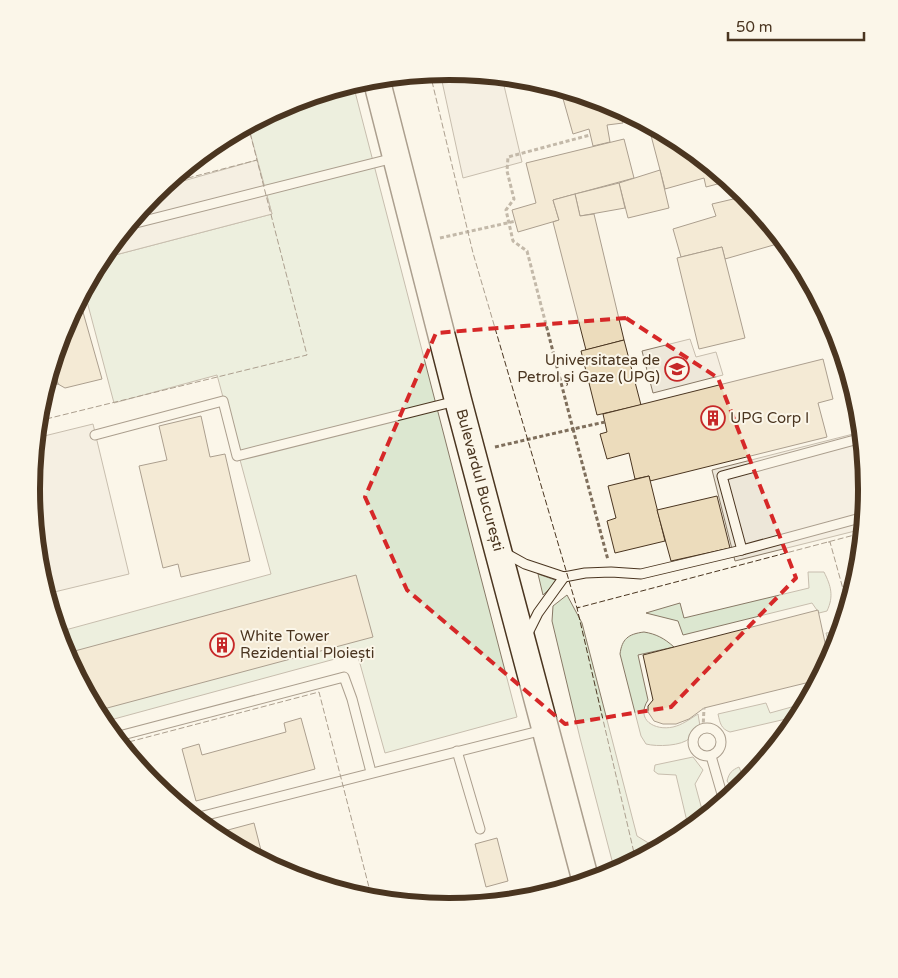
<svg xmlns="http://www.w3.org/2000/svg" width="898" height="978" font-family="'Varela Round',sans-serif">
	<rect width="100%" height="100%" fill="#fbf6e9"/>
	<g fill="#dce7d0" stroke="#887966">
		<path d="M 353,84 L 517,717 L 385,753 L 357,653 L 103,722 L 63,649 L 58,632 L 271,574 L 217,375 L 114,403 L 84,290 L 100,259 L 272,214 L 248,125 L 289,103 Z"/>
		<path d="M 808,572 L 824,572 C 831,586 834,596 827,611 L 819,613 L 812,603 L 683,635 L 678,621 L 646,613 L 680,603 L 684,618 L 809,588 Z"/>
		<path d="M 538,574 L 558,581 L 543,595 Z"/>
		<path d="M 567,595 L 582,623 L 637,836 L 655,847 L 666,845 L 615,872 L 580,738 L 552,621 L 553,606 Z"/>
		<path d="M 644,632 C 656,634 664,638 674,647 L 638,655 L 648,700 C 635,720 655,731 673,727 C 682,725 690,719 698,714 L 700,726 C 697,729 694,735 690,738 C 682,746 657,747 646,744 L 641,736 L 620,654 C 622,639 628,634 644,632 Z"/>
		<path d="M 836,632 L 839,635 L 832,655 L 826,633 Z"/>
		<path d="M 766,703 L 770,713 L 806,703 L 799,716 L 730,732 C 721,729 720,723 718,714 Z"/>
		<path d="M 693,757 L 703,770 L 695,784 L 704,817 L 689,830 L 676,775 L 658,774 L 654,771 L 655,765 Z"/>
		<path d="M 739,767 L 744,779 L 750,778 L 738,790 L 732,788 L 727,781 C 729,773 732,770 739,767 Z"/>
	</g>
	<g fill="#ede7d9" stroke="#887966">
		<path d="M 449,71 L 502,77 L 522,162 L 463,178 L 440,72 Z"/>
		<path d="M 257,160 L 272,214 L 100,259 L 154,193 L 162,187 Z"/>
		<path d="M 690,339 L 696,357 L 716,352 L 723,375 L 653,393 L 642,351 Z"/>
		<path d="M 93,424 L 129,574 L 46,594 L 39,570 L 31,489 L 36,438 Z"/>
		<path d="M 861,432 L 867,489 L 863,529 L 735,561 L 712,470 Z"/>
	</g>
	<g fill="#ecdcbc" stroke="#4a3520">
		<path d="M 560,88 L 609,103 L 618,108 L 623,123 L 607,125 L 610,142 L 593,146 L 589,129 L 573,134 Z"/>
		<path d="M 648,124 L 681,142 L 729,181 L 706,187 L 704,178 L 665,189 Z"/>
		<path d="M 624,139 L 634,178 L 553,200 L 559,220 L 518,232 L 512,210 L 536,203 L 526,163 Z"/>
		<path d="M 660,170 L 669,208 L 628,218 L 619,183 Z"/>
		<path d="M 619,183 L 625,208 L 580,216 L 575,194 Z"/>
		<path d="M 575,194 L 580,216 L 594,214 L 624,340 L 586,350 L 553,222 L 559,220 L 553,200 Z"/>
		<path d="M 746,196 L 784,242 L 725,259 L 722,247 L 681,257 L 673,229 L 716,216 L 712,204 Z"/>
		<path d="M 722,247 L 745,338 L 699,349 L 677,258 Z"/>
		<path d="M 79,298 L 102,379 L 65,388 L 58,384 L 53,364 L 63,329 Z"/>
		<path d="M 624,340 L 641,405 L 597,415 L 581,351 Z"/>
		<path d="M 823,359 L 833,399 L 818,403 L 827,437 L 650,481 L 649,476 L 635,479 L 629,453 L 607,459 L 600,434 L 607,432 L 603,414 Z"/>
		<path d="M 53,364 L 58,384 L 45,387 Z"/>
		<path d="M 201,416 L 210,457 L 225,454 L 250,561 L 181,577 L 178,564 L 163,568 L 139,466 L 167,460 L 159,426 Z"/>
		<path d="M 649,476 L 665,541 L 615,553 L 607,521 L 616,518 L 608,486 Z"/>
		<path d="M 717,496 L 730,548 L 671,561 L 657,510 Z"/>
		<path d="M 356,575 L 373,637 L 96,711 L 77,674 L 71,652 Z"/>
		<path d="M 818,610 L 829,661 L 818,680 L 704,708 L 689,719 L 676,724 L 663,724 L 654,721 L 648,712 L 648,706 L 653,700 L 643,655 Z"/>
		<path d="M 301,718 L 315,769 L 196,801 L 182,749 L 199,744 L 202,755 L 286,732 L 284,723 Z"/>
		<path d="M 254,823 L 264,862 L 213,834 Z"/>
		<path d="M 497,838 L 508,881 L 486,887 L 475,844 Z"/>
	</g>
	<g fill="none" stroke-linecap="round" stroke-linejoin="round">
		<g stroke="#4a3520" stroke-width="11">
			<g id="service">
				<path d="M 128,225 L 394,158"/>
				<path d="M 95,435 L 223,401 L 237,456 L 456,401"/>
				<path d="M 742,550 L 722,476 L 862,438"/>
				<path d="M 505,553 L 525,564 L 564,577 L 585,573 L 611,572 L 641,574 L 742,550 L 864,517"/>
				<path d="M 527,635 L 538,613 L 564,577"/>
				<circle cx="707" cy="742" r="14"/>
				<path d="M 115,737 L 344,677 L 352,699 L 371,772"/>
				<path d="M 457,751 L 480,829"/>
				<path d="M 711,756 L 724,801"/>
				<path d="M 195,818 L 543,730"/>
				<path d="M 501,898 L 502,902"/>
			</g>
		</g>
		<g stroke="#4a3520" stroke-width="29">
			<path id="primary" d="M 376,78 L 458,400 L 586,882"/>
		</g>
		<g stroke="#7f6f5c" stroke-width="3" stroke-dasharray="4 2.5" stroke-linecap="butt">
			<path d="M 440,238 L 516,221"/>
			<path d="M 605,422 L 573,429 L 608,560"/>
			<path d="M 495,447 L 573,429 L 527,251 L 513,241 L 506,210 L 514,199 L 507,171 L 508,157 L 590,135"/>
			<path d="M 703,729 L 704,708"/>
		</g>
		<use href="#service" stroke="#fbf6e9" stroke-width="9"/>
		<use href="#primary" stroke="#fbf6e9" stroke-width="26"/>
		<g stroke="#4a3520" stroke-width="1" stroke-dasharray="6 2.5" stroke-linecap="butt">
			<path d="M 430,73 L 473,253 L 577,608 L 862,533"/>
			<path d="M 248,125 L 257,160"/>
			<path d="M 38,421 L 307,355 L 257,160 L 165,184"/>
			<path d="M 828,542 L 830,542 L 848,607"/>
			<path d="M 579,607 L 577,608 L 635,857 L 649,853"/>
			<path d="M 121,744 L 319,692 L 372,899"/>
		</g>
	</g>
	<path d="M0 0H898V978H0ZM 626,318 L 718,378 L 796,578 L 671,707 L 565,724 L 407,590 L 365,497 L 436,333 Z" fill="#fbf6e9" fill-opacity=".55" fill-rule="evenodd"/>
	<path fill="none" stroke="#d62828" stroke-width="4" stroke-dasharray="10 6" stroke-linejoin="round" d="M 626,318 L 718,378 L 796,578 L 671,707 L 565,724 L 407,590 L 365,497 L 436,333 Z"/>
	<defs>
		<g id="university-ring" transform="scale(1.25)"><circle r="9.5" fill="#fbf6e9" stroke="#c62828" stroke-width="1.5"/><path d="M0-5L7-2L0 1L-7-2ZM-4 1L0 2.5L4 1V4Q0 6-4 4Z" fill="#c62828"/></g>
		<g id="building-ring" transform="scale(1.25)"><circle r="9.5" fill="#fbf6e9" stroke="#c62828" stroke-width="1.5"/><path d="M-4-6H4V6H1V3H-1V6H-4ZM-2.5-4.3h1.7v1.8h-1.7ZM.8-4.3h1.7v1.8H.8ZM-2.5-1h1.7V.8h-1.7ZM.8-1h1.7V.8H.8Z" fill="#c62828"/></g>
	</defs>
	<g fill-rule="evenodd">
		<use href="#university-ring" x="677" y="369"/>
		<use href="#building-ring" x="713" y="418"/>
		<use href="#building-ring" x="222" y="645"/>
	</g>
	<g text-anchor="middle" dominant-baseline="central" stroke-width="4" stroke-linejoin="round" paint-order="stroke">
		<g font-size="15" fill="#4a3520" stroke="#fbf6e9" text-anchor="start">
			<text x="660" y="360" text-anchor="end">Universitatea de<tspan x="660" dy="17">Petrol și Gaze (UPG)</tspan></text>
			<text x="730" y="418">UPG Corp I</text>
			<text x="240" y="636">White Tower<tspan x="240" dy="17">Rezidential Ploiești</tspan></text>
		</g>
		<g font-size="15" fill="#4a3520" stroke="#fbf6e9">
			<text transform="translate(480 480) rotate(75)">Bulevardul București</text>
		</g>
	</g>
	<path d="M0 0H898V978H0ZM40 489a409 409 0 1 1 818 0a409 409 0 1 1-818 0Z" fill="#fbf6e9" fill-rule="evenodd"/>
	<path fill="none" stroke="#4a3520" stroke-width="6" d="M40 489a409 409 0 1 1 818 0a409 409 0 1 1-818 0Z"/>
	<path d="M728 32v8h136v-8" fill="none" stroke="#4a3520" stroke-width="2.5"/>
	<text x="736" y="32" font-size="15" fill="#4a3520" stroke="#fbf6e9" stroke-width="4" paint-order="stroke">50 m</text>
</svg>
